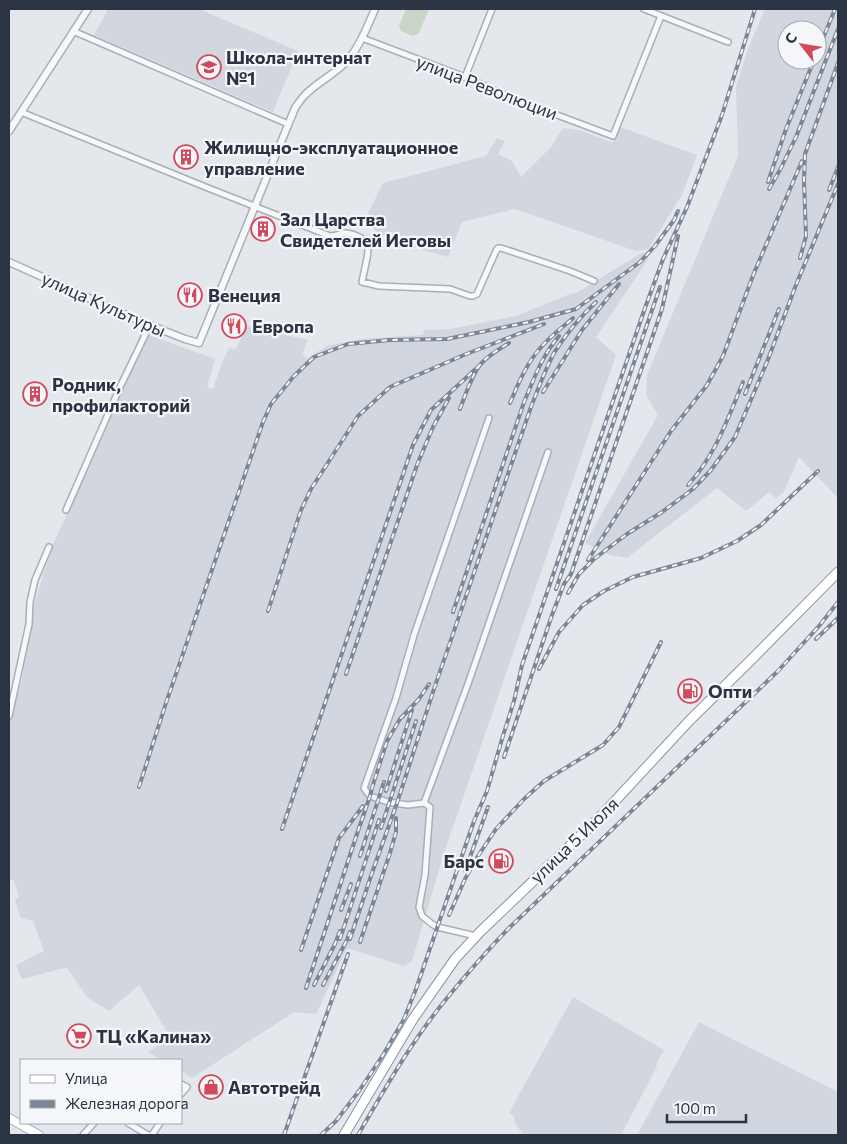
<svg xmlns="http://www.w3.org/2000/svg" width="847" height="1144" font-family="Commissioner,sans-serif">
	<rect width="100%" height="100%" fill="#e4e7ec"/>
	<g fill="#d2d6de" fill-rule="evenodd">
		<path d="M 108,9 L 199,9 L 298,51 L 273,112 L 94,35 Z"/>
		<path d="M 765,9 L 838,9 L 838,498 L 799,457 L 783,493 L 776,498 L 769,492 L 746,511 L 717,488 L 627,558 L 610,555 L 585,543 L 658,415 L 646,395 L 647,375 L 738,156 L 736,87 L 748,49 ZM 787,30 L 817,30 L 817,60 L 787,60 Z"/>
		<path d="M 620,127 L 697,155 L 682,195 L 648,249 L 636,251 L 515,209 L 462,222 L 448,257 L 392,241 L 377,232 L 365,220 L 383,183 L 486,156 L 497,138 L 505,141 L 498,154 L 512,161 L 521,177 L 551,147 L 563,128 L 580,130 L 613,143 L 615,136 Z"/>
		<path d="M 643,252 L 649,258 L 596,337 L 616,355 L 443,856 L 412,961 L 404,966 L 347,948 L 316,1014 L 294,1012 L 192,1078 L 181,1071 L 181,1060 L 162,1060 L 148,1052 L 168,1039 L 169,1035 L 139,985 L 109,1011 L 88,998 L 67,968 L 60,969 L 22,979 L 16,965 L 44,951 L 33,921 L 21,918 L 15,900 L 19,897 L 14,880 L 9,880 L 9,724 L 22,680 L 34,605 L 51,549 L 94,455 L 141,332 L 215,359 L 207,387 L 213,389 L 222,363 L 229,348 L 236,349 L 247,326 L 308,340 L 302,354 L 307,359 L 327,346 L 360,339 L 423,335 L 424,330 L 450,329 L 516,316 L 570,294 L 576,293 Z"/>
		<path d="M 573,997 L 664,1050 L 656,1064 L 657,1066 L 621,1135 L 523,1135 L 515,1123 L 514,1116 L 509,1113 Z"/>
		<path d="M 699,1022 L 838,1092 L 838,1135 L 637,1135 Z"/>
	</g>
	<path fill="#c9d6c5" d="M 406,9 L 429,9 L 419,33 L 413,36 L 401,31 L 399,26 Z"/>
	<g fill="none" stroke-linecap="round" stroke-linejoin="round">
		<g stroke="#a9aeb7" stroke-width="8">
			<g id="minor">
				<path d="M 644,9 L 728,42"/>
				<path d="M 73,31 L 288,124"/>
				<path d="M 362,38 L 465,77 L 509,97 L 613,136 L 661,16"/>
				<path d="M 465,77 L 492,9"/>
				<path d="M 21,112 L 208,188 L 330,236 C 336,236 341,233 346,233 C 354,234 366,238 368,247 C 369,254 363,275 362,282 L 379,286 L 450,289 L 470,296 L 473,296 L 477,294 L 496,251 L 498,248 L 501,248 L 570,271 L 594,281"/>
				<path d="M 66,510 L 120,387 L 150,325"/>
				<path d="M 9,716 L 29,624 L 30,602 L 35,580 L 49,547"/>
				<path d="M 424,803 L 408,805 L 388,802 L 370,796 L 364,788 L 396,698 L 414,635 L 489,418"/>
				<path d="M 476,936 L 437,927 L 432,924 L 422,916 L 419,907 L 425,875 L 430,807 L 424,803 L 469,681 L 548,452"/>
				<path d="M 181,1084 L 187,1087 L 181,1094"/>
				<path d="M 128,1123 L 148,1135"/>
				<path d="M 83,1135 L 94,1123"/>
				<path d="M 152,1135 L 160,1123"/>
			</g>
		</g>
		<g stroke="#a9aeb7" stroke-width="9">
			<g id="tertiary">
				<path d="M 9,131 L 88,9"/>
				<path d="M 9,262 L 142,322 L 185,339 L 199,343 L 295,108 C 298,104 301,99 304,96 C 317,82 334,75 347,61 C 360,46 367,27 375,9"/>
			</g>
		</g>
		<g stroke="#a3abb8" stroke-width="10">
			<path id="primary" d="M 9,1118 L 39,1135"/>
		</g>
		<g stroke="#8b94a3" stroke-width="11">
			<path id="trunk" d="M 344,1135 L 413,1019 L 455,959 L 480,932 L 602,815 L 690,720 L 753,658 L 838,572"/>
		</g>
		<use href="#minor" stroke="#f7f8fa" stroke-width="5"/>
		<use href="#tertiary" stroke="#f7f8fa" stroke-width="6"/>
		<use href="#primary" stroke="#fff" stroke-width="8"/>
		<use href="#trunk" stroke="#fff" stroke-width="9"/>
		<g stroke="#7d8696" stroke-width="4">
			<g id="rail">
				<path d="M 817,53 L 835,9"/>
				<path d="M 768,182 L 786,129 L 814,60"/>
				<path d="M 769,189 L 781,168 L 796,137 L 838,29"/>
				<path d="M 829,190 L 838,167"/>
				<path d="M 800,258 L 806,236 L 804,181 L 805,154 L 838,63"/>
				<path d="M 543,392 L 582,330 L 619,284"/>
				<path d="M 745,394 L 779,309"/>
				<path d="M 510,403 C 519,382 527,362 543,345 C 552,335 563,327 573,318"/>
				<path d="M 460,409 C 465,396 471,377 480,365 C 487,356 499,349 509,343"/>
				<path d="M 688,485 C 715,456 728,418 743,382"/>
				<path d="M 588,560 L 671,431 L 707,385 L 723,356 L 754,273 L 802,161"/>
				<path d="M 556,589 L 660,287"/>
				<path d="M 568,593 L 579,574 L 594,559 L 627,534 L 662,512 L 693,489 L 711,470 L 735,437 L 767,362 L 796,285 L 838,184"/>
				<path d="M 268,611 L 301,510 L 311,489 L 358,416 L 390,387 L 464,355 L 544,324"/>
				<path d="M 453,612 L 524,402 C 535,377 541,357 559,336"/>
				<path d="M 816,639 L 838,618"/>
				<path d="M 539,669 L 559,632 L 583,605 L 604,591 L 633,577 L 701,558 L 737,541 L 761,525 L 818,471"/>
				<path d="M 346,674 L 417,465 L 433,427 L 449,398"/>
				<path d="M 504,757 L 552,615 L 564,584 L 571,574 L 662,309 L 678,236"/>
				<path d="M 139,787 L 166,703 L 263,422 L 271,404 L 294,376 L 314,357 L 348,344 L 390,340 L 447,339 L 529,322 L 576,309 L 640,262 L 655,246 L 674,220 L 678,211"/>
				<path d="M 386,791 L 412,710"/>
				<path d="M 381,828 L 416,721"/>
				<path d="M 282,829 L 380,542 L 413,445 L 431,410 L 480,365"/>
				<path d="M 360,856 L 384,782"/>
				<path d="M 465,871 L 488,807"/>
				<path d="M 341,910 L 351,884"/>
				<path d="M 449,915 L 465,879 L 478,856 L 496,829 L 524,799 L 544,781 L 603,745 L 619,727 L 661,642"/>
				<path d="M 340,939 L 379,820"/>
				<path d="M 350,939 L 372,873 L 397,803 L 433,692 L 531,407 C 538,389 545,370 554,353 C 566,334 580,317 596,302"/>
				<path d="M 360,942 L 390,853 L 396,832 L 396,818"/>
				<path d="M 301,950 L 339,838 L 363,806"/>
				<path d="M 314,985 L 335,944 L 340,931"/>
				<path d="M 323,985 L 347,940 L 350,932"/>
				<path d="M 306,988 L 357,834 L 370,796 L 372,788 L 387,741 L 400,719 L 419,699 L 429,684"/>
				<path d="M 284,1135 L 348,954"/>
				<path d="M 321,1135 L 336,1121 L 359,1091 L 383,1055 L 404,1019 L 416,989 L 474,821 L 487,791 L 502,739 L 514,701 L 522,665 L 645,308 L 663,259 L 687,207 L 722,115 L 755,9"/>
				<path d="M 358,1135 C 384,1090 410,1044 443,1003 C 464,977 486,952 509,928 L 777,672 L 819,626 L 838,602"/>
			</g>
		</g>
		<use href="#rail" stroke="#f4f6f9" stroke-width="2" stroke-dasharray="5.5" stroke-linecap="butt"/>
	</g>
	<defs>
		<g id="school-ring" transform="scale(1.25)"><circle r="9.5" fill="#f4f6f9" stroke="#d1495b" stroke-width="1.5"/><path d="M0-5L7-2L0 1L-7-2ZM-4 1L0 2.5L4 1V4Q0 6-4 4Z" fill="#d1495b"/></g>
		<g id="building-ring" transform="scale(1.25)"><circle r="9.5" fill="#f4f6f9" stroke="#d1495b" stroke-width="1.5"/><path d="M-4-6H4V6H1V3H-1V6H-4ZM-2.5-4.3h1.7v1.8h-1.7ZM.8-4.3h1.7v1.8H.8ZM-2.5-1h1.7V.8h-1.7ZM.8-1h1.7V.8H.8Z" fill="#d1495b"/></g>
		<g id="restaurant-ring" transform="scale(1.25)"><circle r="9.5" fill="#f4f6f9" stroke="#d1495b" stroke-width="1.5"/><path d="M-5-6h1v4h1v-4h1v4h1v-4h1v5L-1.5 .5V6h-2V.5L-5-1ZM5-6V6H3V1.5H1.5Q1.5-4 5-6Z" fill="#d1495b"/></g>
		<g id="fuel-ring" transform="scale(1.25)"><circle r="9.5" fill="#f4f6f9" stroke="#d1495b" stroke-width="1.5"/><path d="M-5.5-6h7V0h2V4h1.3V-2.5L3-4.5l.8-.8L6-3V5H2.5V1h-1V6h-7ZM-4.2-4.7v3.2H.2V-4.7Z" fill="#d1495b"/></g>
		<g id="supermarket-ring" transform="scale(1.25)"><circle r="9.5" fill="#f4f6f9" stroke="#d1495b" stroke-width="1.5"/><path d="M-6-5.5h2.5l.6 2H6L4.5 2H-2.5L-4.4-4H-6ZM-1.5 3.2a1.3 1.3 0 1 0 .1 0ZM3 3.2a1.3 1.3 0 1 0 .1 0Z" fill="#d1495b"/></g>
		<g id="shop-ring" transform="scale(1.25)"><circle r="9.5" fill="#f4f6f9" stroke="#d1495b" stroke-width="1.5"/><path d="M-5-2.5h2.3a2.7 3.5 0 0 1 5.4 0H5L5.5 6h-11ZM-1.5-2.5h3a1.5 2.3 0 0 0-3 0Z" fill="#d1495b"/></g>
	</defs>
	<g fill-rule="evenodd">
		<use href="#school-ring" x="209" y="67"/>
		<use href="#building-ring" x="186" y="157"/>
		<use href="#building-ring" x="263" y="229"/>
		<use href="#restaurant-ring" x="190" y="295"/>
		<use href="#restaurant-ring" x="234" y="326"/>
		<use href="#building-ring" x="35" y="394"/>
		<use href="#fuel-ring" x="690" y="691"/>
		<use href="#fuel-ring" x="501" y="861"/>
		<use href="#supermarket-ring" x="79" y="1036"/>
		<use href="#shop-ring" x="211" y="1087"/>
	</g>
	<g text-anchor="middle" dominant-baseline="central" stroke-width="4.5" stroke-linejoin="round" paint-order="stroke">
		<g font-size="18" font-weight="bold" fill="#2b3445" stroke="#f4f6f9" text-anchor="start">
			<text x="226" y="57">Школа-интернат<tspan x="226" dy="21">№1</tspan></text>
			<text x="204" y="147">Жилищно-эксплуатационное<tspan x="204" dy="21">управление</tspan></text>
			<text x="280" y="219">Зал Царства<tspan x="280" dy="21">Свидетелей Иеговы</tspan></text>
			<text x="208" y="295">Венеция</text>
			<text x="252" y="326">Европа</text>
			<text x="52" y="384">Родник,<tspan x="52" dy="21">профилакторий</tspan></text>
			<text x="708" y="691">Опти</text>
			<text x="484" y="861" text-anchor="end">Барс</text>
			<text x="96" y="1036">ТЦ «Калина»</text>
			<text x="228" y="1087">Автотрейд</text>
		</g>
		<g font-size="18" fill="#2b3445" stroke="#f4f6f9">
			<text transform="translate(487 87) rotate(21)">улица Революции</text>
			<text transform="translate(104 304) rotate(24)">улица Культуры</text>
			<text transform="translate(574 840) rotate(-44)">улица 5 Июля</text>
		</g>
	</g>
	<rect width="847" height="1144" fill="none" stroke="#2b3445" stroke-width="20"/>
	<rect x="20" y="1059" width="162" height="65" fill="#f4f6f9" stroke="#a4a8b1"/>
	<rect x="30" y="1075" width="25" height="8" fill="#ffffff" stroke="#a4a8b1"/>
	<text x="65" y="1084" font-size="15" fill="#2b3445">Улица</text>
	<rect x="30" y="1100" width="25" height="8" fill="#7d8696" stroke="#a4a8b1"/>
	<text x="65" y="1109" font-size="15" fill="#2b3445">Железная дорога</text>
	<g transform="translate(802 45) rotate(301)"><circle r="24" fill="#f4f6f9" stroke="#a4a8b1"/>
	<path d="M0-4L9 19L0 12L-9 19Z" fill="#d1495b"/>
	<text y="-8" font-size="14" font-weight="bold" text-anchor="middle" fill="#2b3445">С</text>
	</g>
	<path d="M667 1114v8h79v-8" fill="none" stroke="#2b3445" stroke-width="2.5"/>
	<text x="674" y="1114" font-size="15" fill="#2b3445" stroke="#f4f6f9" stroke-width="4" paint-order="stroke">100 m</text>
</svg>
